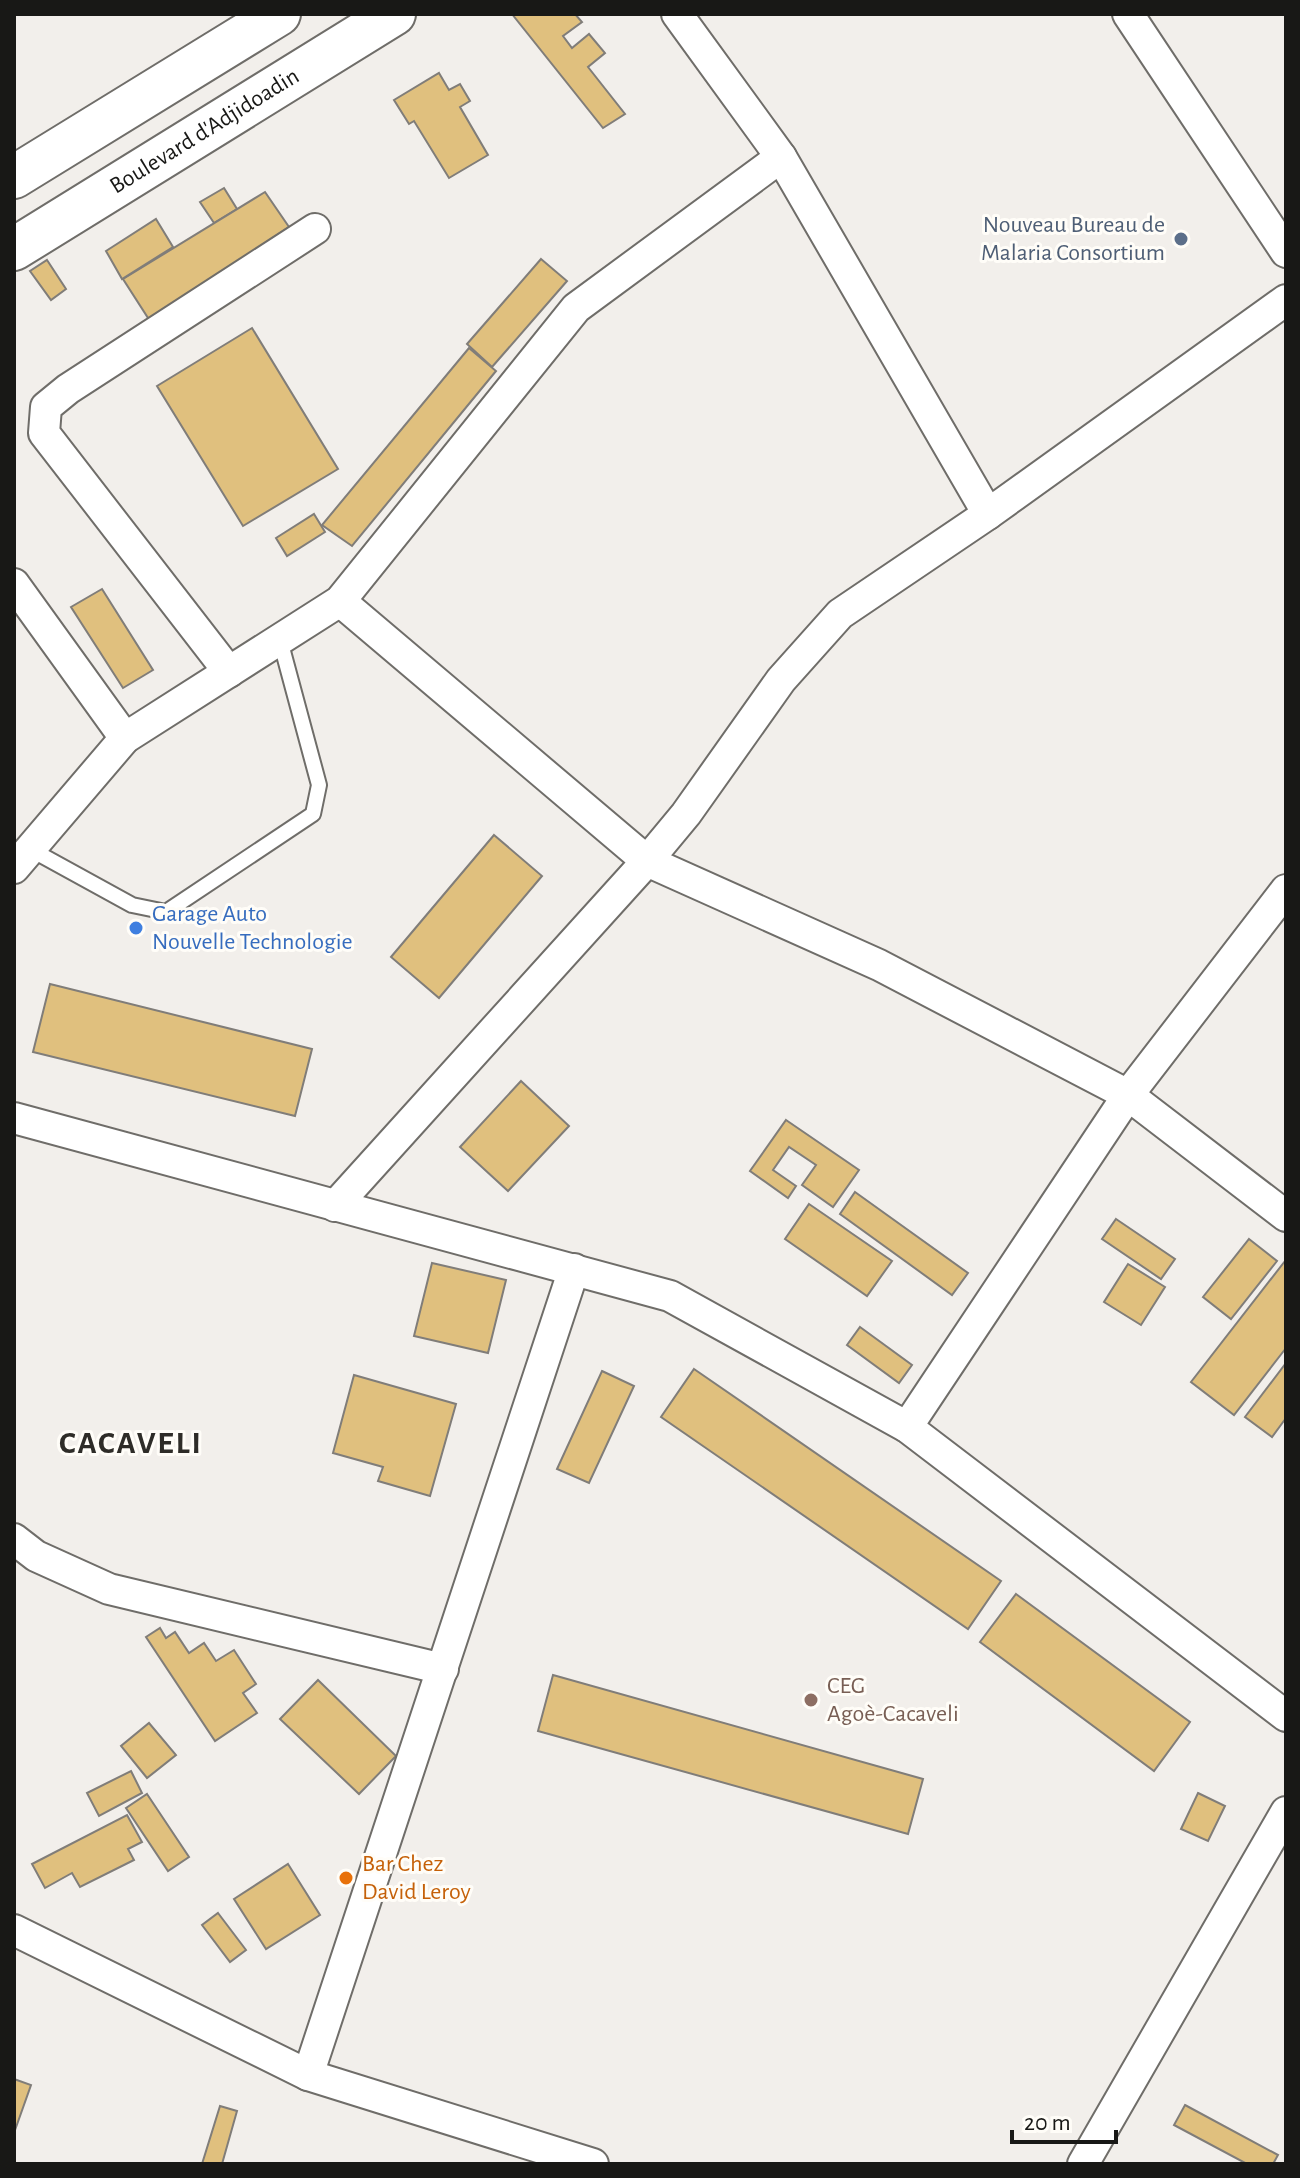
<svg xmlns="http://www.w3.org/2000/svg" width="1300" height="2178" font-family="'Alegreya Sans',sans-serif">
	<rect width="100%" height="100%" fill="#f2efeb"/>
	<g fill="#e0c07e" stroke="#807d79" stroke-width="2">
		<path d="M 512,14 L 575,14 L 582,22 L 563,36 L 572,48 L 589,34 L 605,53 L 588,67 L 625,114 L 603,128 Z"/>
		<path d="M 439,73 L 449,90 L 460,84 L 470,101 L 460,107 L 488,155 L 449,178 L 414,121 L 409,124 L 394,100 Z"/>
		<path d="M 224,188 L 237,209 L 214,223 L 200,202 Z"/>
		<path d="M 265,192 L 289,227 L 150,321 L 123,279 Z"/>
		<path d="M 156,219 L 173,247 L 122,279 L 106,251 Z"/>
		<path d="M 541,259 L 567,281 L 492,367 L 467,344 Z"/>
		<path d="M 47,260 L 66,289 L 51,300 L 30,271 Z"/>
		<path d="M 252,328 L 338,469 L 243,526 L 157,386 Z"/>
		<path d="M 469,348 L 496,371 L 352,546 L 322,525 Z"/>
		<path d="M 314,514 L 325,532 L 287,556 L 276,538 Z"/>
		<path d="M 102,589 L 153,670 L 123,688 L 71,607 Z"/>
		<path d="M 494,835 L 542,876 L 439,998 L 391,957 Z"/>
		<path d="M 50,984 L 312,1049 L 295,1116 L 33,1052 Z"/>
		<path d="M 521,1081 L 569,1126 L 508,1191 L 460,1147 Z"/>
		<path d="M 786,1120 L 859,1170 L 833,1207 L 802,1185 L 816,1165 L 789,1147 L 773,1170 L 796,1186 L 788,1198 L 750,1171 Z"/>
		<path d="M 855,1192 L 968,1273 L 952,1295 L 840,1214 Z"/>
		<path d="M 809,1204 L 892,1261 L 867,1296 L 785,1239 Z"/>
		<path d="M 1116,1219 L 1175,1259 L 1161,1279 L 1102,1239 Z"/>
		<path d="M 1249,1239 L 1277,1261 L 1231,1319 L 1203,1297 Z"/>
		<path d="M 1285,1261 L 1286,1348 L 1234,1415 L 1191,1382 Z"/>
		<path d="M 432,1263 L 506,1280 L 488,1353 L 414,1336 Z"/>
		<path d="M 1128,1264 L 1165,1287 L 1141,1325 L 1104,1302 Z"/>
		<path d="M 860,1327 L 912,1365 L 899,1383 L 847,1345 Z"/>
		<path d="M 1286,1363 L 1286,1418 L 1272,1437 L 1245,1417 Z"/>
		<path d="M 694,1369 L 1001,1581 L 968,1629 L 661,1417 Z"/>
		<path d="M 602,1371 L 634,1386 L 589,1483 L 557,1469 Z"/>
		<path d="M 354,1375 L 456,1404 L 430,1496 L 378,1481 L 383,1467 L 333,1453 Z"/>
		<path d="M 1016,1594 L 1190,1722 L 1154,1771 L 980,1642 Z"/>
		<path d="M 160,1628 L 166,1638 L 175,1632 L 189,1653 L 204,1643 L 216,1661 L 234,1650 L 256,1684 L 243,1693 L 257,1713 L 215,1741 L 146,1637 Z"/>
		<path d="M 553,1675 L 923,1779 L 908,1834 L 538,1731 Z"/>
		<path d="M 318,1680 L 396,1756 L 359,1794 L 280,1719 Z"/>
		<path d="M 149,1723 L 176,1755 L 147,1778 L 121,1746 Z"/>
		<path d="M 131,1771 L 142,1793 L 99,1816 L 87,1793 Z"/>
		<path d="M 1198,1793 L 1225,1806 L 1208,1841 L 1181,1829 Z"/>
		<path d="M 147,1794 L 189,1857 L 168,1871 L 126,1808 Z"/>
		<path d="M 127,1815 L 142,1842 L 128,1849 L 134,1860 L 80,1887 L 72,1873 L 45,1888 L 32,1864 Z"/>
		<path d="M 288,1864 L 320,1915 L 266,1949 L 234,1899 Z"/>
		<path d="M 218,1913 L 246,1950 L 230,1962 L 202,1925 Z"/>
		<path d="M 14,2079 L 31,2085 L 14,2133 Z"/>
		<path d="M 1185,2105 L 1278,2155 L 1273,2164 L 1247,2164 L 1174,2125 Z"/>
		<path d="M 220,2106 L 237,2111 L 222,2164 L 202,2164 Z"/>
	</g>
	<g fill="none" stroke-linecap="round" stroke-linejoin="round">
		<g stroke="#6f6d69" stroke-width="18">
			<path id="service" d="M 30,849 L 132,905 L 166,912 L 313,814 L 319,785 L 280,640"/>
		</g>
		<g stroke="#6f6d69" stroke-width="34">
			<g id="minor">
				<path d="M 677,14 L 781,157 L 988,514"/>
				<path d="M 1128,14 L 1286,252"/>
				<path d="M 14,584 L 125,738"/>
				<path d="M 340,601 L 647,861 L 879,965 L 1128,1095 L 1286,1216"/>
				<path d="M 229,672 L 44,433 L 46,407 L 68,389 L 315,229"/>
				<path d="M 14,868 L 125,738 L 340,601 L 576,308 L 781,157"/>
				<path d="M 14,1118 L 670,1296 L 907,1427 L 1286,1716"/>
				<path d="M 335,1206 L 647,861 L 686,814 L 781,680 L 840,614 L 988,514 L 1286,300"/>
				<path d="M 907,1427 L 1128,1095 L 1286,890"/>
				<path d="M 14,1539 L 36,1556 L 109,1589 L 443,1669"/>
				<path d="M 14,1930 L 308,2075 L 593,2164"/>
				<path d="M 308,2075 L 574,1269"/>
				<path d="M 1083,2164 L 1286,1812"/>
			</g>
		</g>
		<g stroke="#6f6d69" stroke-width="46">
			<g id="secondary">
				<path d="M 14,177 L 279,14"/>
				<path id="s1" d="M 14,249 L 394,14"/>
			</g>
		</g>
		<use href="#service" stroke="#fff" stroke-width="14"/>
		<use href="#minor" stroke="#fff" stroke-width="30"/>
		<use href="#secondary" stroke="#fff" stroke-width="42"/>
	</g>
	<circle fill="#5c6f8a" stroke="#fffdf8" stroke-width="3" cx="1181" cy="239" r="8"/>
	<circle fill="#3f7fe0" stroke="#fffdf8" stroke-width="3" cx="136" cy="928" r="8"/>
	<circle fill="#8d6e63" stroke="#fffdf8" stroke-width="3" cx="811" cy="1700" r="8"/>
	<circle fill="#e8710a" stroke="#fffdf8" stroke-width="3" cx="346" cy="1878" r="8"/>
	<g text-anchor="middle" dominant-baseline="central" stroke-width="6" stroke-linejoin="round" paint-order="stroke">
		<g font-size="24" fill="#181816" stroke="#fffdf8">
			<text stroke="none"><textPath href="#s1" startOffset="224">Boulevard d'Adjidoadin</textPath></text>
		</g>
		<g font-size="24" fill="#4e5e75" stroke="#fffdf8" text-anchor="end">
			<text x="1165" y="225">Nouveau Bureau de<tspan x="1165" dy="28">Malaria Consortium</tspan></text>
		</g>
		<g font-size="24" fill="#366cbe" stroke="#fffdf8" text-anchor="start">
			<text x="152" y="914">Garage Auto<tspan x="152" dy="28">Nouvelle Technologie</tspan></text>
		</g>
		<g font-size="24" fill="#785e54" stroke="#fffdf8" text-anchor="start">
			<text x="827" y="1686">CEG<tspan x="827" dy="28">Agoè-Cacaveli</tspan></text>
		</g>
		<g font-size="24" fill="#c56008" stroke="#fffdf8" text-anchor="start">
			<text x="362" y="1864">Bar Chez<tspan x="362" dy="28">David Leroy</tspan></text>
		</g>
		<g font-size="32" font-weight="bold" letter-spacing="2" fill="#2e2c28" stroke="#fffdf8">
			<text x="131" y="1443">CACAVELI</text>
		</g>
	</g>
	<rect width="1300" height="2178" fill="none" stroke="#181816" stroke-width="32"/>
	<path d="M1012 2130v12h104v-12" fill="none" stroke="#181816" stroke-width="4"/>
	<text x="1024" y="2130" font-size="24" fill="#181816" stroke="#fffdf8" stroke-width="6" paint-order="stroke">20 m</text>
</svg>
